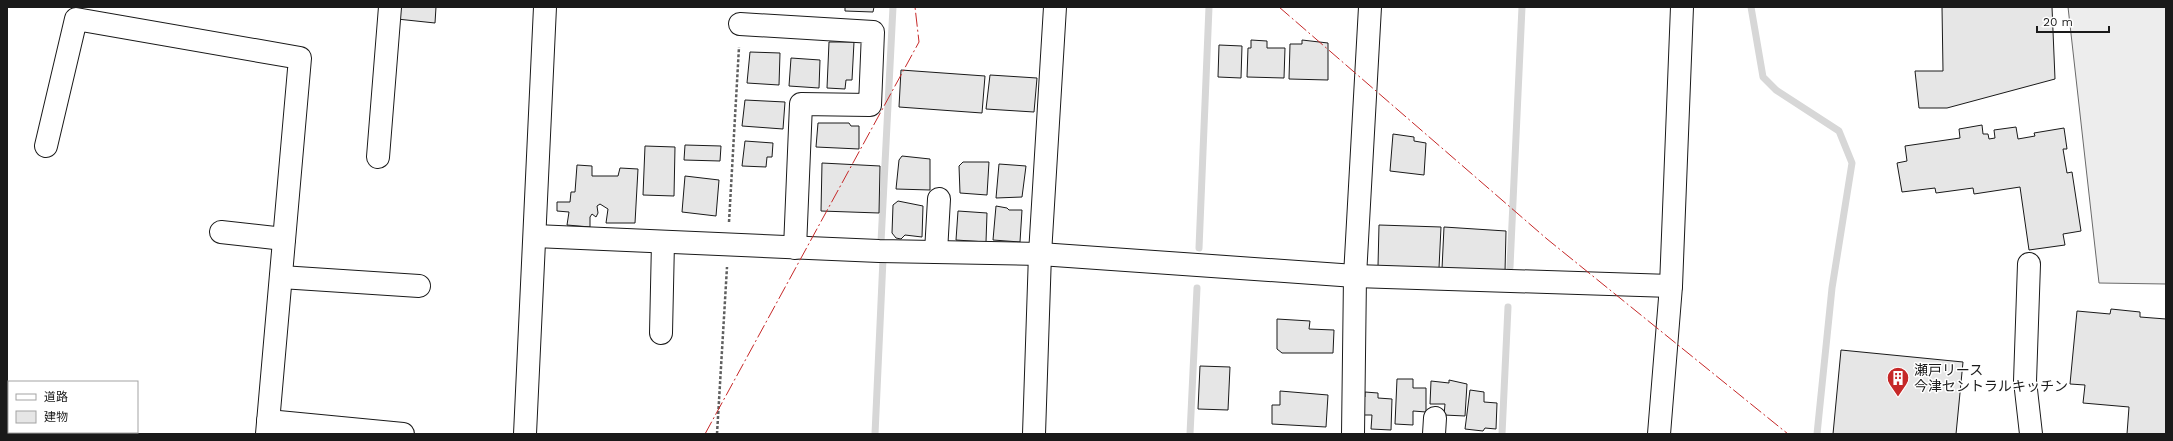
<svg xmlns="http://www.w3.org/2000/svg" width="2173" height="441" font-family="'Work Sans','Noto Sans JP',sans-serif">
	<rect width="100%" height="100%" fill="#fff"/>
	<path fill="#ededed" stroke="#6a6a6a" d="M 2068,7 L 2166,7 L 2166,284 L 2099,283 Z"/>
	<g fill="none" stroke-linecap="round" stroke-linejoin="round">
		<g stroke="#d7d7d7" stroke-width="7">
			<path d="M 1751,7 L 1763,77 L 1776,90 L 1839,131 L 1852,163 L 1832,288 L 1817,434"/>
			<path d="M 881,242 L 893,7"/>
			<path d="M 1199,248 L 1209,7"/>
			<path d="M 1510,267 L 1522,7"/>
			<path d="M 875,434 L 883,259"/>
			<path d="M 1190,434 L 1197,288"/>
			<path d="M 1502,434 L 1508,307"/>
		</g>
	</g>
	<g fill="#e6e6e6" stroke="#1a1a1a">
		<path d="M 399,7 L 436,7 L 435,23 L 397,19 Z"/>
		<path d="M 845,7 L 874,7 L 873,12 L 845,11 Z"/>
		<path d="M 1942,7 L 2052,7 L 2055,79 L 1947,108 L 1919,108 L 1915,71 L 1943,71 Z"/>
		<path d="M 1251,40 L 1267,41 L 1267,48 L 1285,48 L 1284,78 L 1247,77 L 1248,48 L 1251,48 Z"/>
		<path d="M 1302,40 L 1328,43 L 1328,80 L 1289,79 L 1290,44 L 1302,44 Z"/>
		<path d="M 829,42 L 854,42 L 852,80 L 846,80 L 845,89 L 827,88 Z"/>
		<path d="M 1219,45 L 1242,46 L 1241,78 L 1218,77 Z"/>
		<path d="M 750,52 L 780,53 L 779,85 L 747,83 Z"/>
		<path d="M 791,58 L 820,60 L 819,88 L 789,86 Z"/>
		<path d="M 901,70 L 985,76 L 982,113 L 899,107 Z"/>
		<path d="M 990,75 L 1037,78 L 1034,112 L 986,109 Z"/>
		<path d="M 745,100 L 785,102 L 783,129 L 742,126 Z"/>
		<path d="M 818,123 L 849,123 L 851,126 L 859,126 L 859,149 L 816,147 Z"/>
		<path d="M 1982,125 L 1983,134 L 1988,134 L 1989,139 L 1995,138 L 1994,130 L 2016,127 L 2018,139 L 2035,136 L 2034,133 L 2064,128 L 2067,149 L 2063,149 L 2067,173 L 2072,172 L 2081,231 L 2063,234 L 2065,245 L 2029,250 L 2020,187 L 1974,194 L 1973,188 L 1936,193 L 1935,188 L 1902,192 L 1897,163 L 1907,161 L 1905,146 L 1960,138 L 1959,129 Z"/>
		<path d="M 1393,134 L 1414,137 L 1414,141 L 1426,143 L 1424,175 L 1390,171 Z"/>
		<path d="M 745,141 L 773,143 L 772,157 L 767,157 L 766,167 L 742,166 Z"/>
		<path d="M 685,145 L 721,146 L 720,161 L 684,160 Z"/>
		<path d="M 645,146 L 675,147 L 674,196 L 643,195 Z"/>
		<path d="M 902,156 L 930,159 L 930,190 L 896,189 L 899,160 Z"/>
		<path d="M 963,162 L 989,162 L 987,195 L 960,193 L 959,166 Z"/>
		<path d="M 822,163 L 880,166 L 879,213 L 821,211 Z"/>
		<path d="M 999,164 L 1026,166 L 1022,197 L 996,198 Z"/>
		<path d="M 577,165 L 592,166 L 592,176 L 618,176 L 620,168 L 638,169 L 635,223 L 606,223 L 608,209 L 600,204 L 597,206 L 598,213 L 596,217 L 592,214 L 590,217 L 590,227 L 567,225 L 569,212 L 557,211 L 557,202 L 570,202 L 571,192 L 575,192 Z"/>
		<path d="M 685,176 L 719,180 L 716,216 L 682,212 Z"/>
		<path d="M 898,201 L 923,206 L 922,237 L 905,235 L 901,239 L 896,238 L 892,233 L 893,205 Z"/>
		<path d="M 996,206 L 1007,208 L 1009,210 L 1022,210 L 1020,242 L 993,240 Z"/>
		<path d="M 958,211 L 987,213 L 986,242 L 956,240 Z"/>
		<path d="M 1379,225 L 1441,227 L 1439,268 L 1378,266 Z"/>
		<path d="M 1444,227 L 1506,231 L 1505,272 L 1442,269 Z"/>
		<path d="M 2111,309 L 2140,312 L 2140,317 L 2166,319 L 2166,434 L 2127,434 L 2129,407 L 2083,403 L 2085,385 L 2070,384 L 2077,311 L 2110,314 Z"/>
		<path d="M 1277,319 L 1310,321 L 1309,329 L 1334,330 L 1333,353 L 1282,353 L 1277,349 Z"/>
		<path d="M 1841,350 L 1963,362 L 1956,434 L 1833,434 Z"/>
		<path d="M 1200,366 L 1230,367 L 1228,410 L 1198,409 Z"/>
		<path d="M 1397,379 L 1413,379 L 1413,388 L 1426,388 L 1426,412 L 1413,411 L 1413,425 L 1395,424 Z"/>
		<path d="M 1449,380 L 1467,384 L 1465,416 L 1444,415 L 1445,404 L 1430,404 L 1431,381 L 1449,383 Z"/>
		<path d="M 1470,390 L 1484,392 L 1484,402 L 1497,403 L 1496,429 L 1485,428 L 1483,431 L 1465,429 Z"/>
		<path d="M 1280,391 L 1328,395 L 1326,427 L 1272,424 L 1272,405 L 1280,405 Z"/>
		<path d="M 1365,392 L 1378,393 L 1378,398 L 1392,399 L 1391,430 L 1371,429 L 1372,415 L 1359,415 L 1359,396 L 1365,397 Z"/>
	</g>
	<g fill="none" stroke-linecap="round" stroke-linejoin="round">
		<g stroke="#1a1a1a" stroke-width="24">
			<g id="minor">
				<path d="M 740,24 L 873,32 L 870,105 L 801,104 L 795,248"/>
				<path d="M 46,146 L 76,19 L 300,58 L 267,434"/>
				<path d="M 378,157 L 390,7"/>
				<path d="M 221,232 L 284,239"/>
				<path d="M 535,236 L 879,251 L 1040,254 L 1355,276 L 1671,286"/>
				<path d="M 936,252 L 939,199"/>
				<path d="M 2029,264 L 2025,381 L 2031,434"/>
				<path d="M 281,277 L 419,286"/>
				<path d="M 661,333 L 663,242"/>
				<path d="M 268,421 L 403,434"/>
				<path d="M 525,434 L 545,7"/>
				<path d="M 1034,434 L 1040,254 L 1055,7"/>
				<path d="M 1353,434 L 1355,276 L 1370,7"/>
				<path d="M 1434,434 L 1435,418"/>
				<path d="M 1659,434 L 1671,286 L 1682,7"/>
			</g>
		</g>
		<g stroke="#5f5f5f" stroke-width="2.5" stroke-dasharray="3 2" stroke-linecap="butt">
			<path d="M 729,222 L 739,47"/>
			<path d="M 717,434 L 727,267"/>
		</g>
		<use href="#minor" stroke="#fff" stroke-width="22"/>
		<g stroke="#c62828" stroke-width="1" stroke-dasharray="14 3 2 3" stroke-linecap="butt">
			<path d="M 1279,7 L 1547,239 L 1788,434"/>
			<path d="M 705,434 L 919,42 L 915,7"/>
		</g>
	</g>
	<defs>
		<g id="building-pin" transform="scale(1.15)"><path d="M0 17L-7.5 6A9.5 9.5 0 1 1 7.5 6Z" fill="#c62828" stroke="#fff"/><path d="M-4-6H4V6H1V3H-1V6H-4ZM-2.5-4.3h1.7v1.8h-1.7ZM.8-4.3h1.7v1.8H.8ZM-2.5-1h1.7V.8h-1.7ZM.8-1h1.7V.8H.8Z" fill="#fff"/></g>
	</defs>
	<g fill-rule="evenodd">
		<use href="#building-pin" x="1898" y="378"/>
	</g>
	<g text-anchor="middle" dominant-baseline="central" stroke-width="3" stroke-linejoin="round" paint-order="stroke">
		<g font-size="14" fill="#1a1a1a" stroke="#fff" text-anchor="start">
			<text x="1914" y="370">瀬戸リース<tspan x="1914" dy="16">今津セントラルキッチン</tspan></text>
		</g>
	</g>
	<rect width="2173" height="441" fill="none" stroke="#1a1a1a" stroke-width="16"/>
	<rect x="8" y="381" width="130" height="52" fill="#ffffff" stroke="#a3a3a3"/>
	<rect x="16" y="394" width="20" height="6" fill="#ffffff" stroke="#a3a3a3"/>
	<text x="44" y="401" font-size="12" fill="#1a1a1a">道路</text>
	<rect x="16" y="411" width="20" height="12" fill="#e6e6e6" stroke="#a3a3a3"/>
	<text x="44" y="421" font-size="12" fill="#1a1a1a">建物</text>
	<path d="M2037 26v6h72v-6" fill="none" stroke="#1a1a1a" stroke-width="2"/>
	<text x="2043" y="26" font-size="12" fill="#1a1a1a" stroke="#ffffff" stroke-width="3" paint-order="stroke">20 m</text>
</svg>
